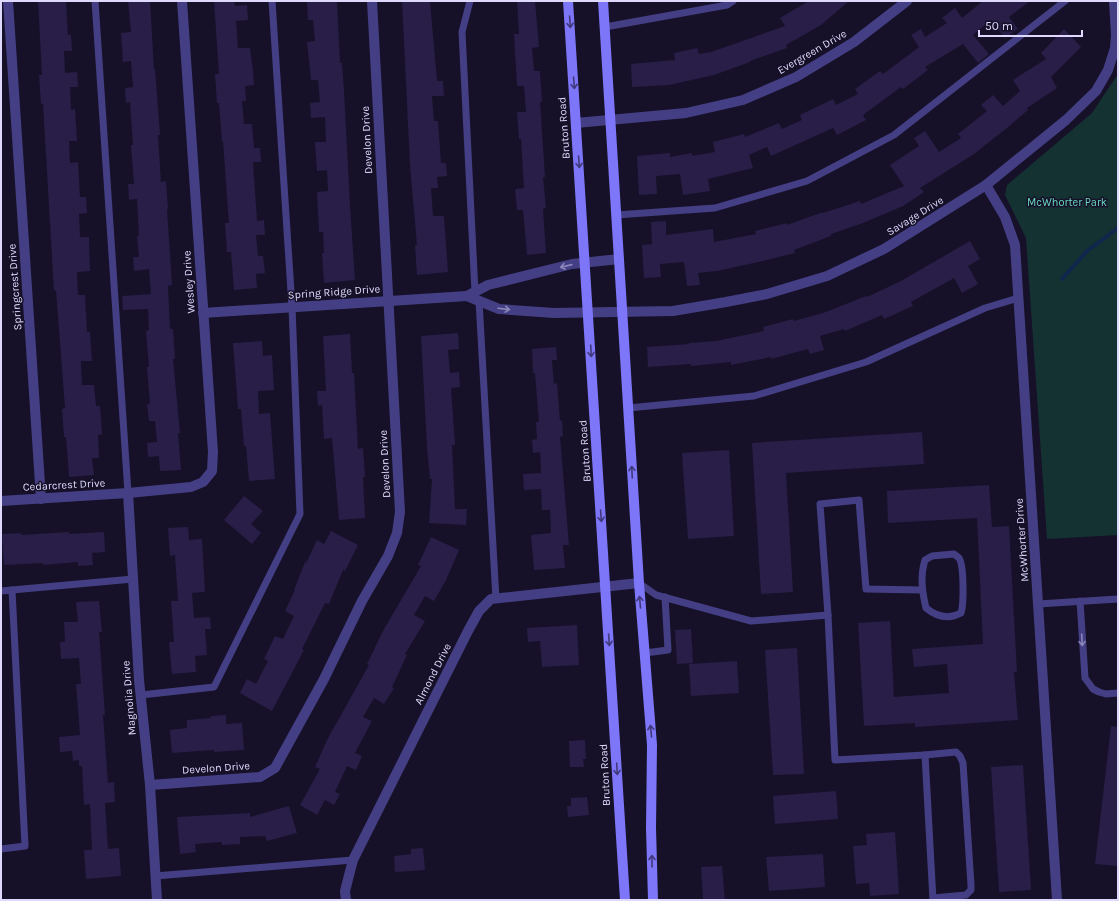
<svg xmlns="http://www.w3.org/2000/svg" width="1119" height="901" font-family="Karla,sans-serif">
	<rect width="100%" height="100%" fill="#161128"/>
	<path fill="#153232" d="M 1118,74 L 1118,535 L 1047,539 L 1026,238 L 1005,195 L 1007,185 L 1092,113 Z"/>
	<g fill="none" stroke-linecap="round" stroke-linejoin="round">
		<path stroke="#11264c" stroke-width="4" d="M 1062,279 L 1087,251 L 1118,228"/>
	</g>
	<g fill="#281e48">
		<path d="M 38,1 L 66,1 L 68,35 L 71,35 L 72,51 L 64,51 L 65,73 L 77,72 L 78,87 L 70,87 L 71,110 L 75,109 L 77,141 L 69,141 L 70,163 L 78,162 L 80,197 L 86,197 L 87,213 L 79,214 L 80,237 L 89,237 L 90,271 L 77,272 L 78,295 L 85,295 L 87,332 L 90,332 L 92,361 L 81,361 L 82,385 L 94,385 L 96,406 L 100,406 L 102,434 L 98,435 L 99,458 L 92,458 L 94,475 L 69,477 L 66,437 L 64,437 L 62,409 L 65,408 L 56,290 L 54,291 L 43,104 L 41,104 L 39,75 L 42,75 Z"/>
		<path d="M 128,1 L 150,1 L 154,69 L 155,69 L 160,135 L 158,135 L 161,182 L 166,181 L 168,209 L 167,209 L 172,285 L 168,286 L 170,329 L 173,329 L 175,359 L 173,359 L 180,433 L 178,433 L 181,470 L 160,471 L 159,456 L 148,457 L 147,443 L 157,442 L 155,421 L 149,421 L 147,404 L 150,404 L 147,367 L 149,367 L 146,331 L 149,330 L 148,309 L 123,310 L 122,296 L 151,294 L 149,269 L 134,271 L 133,257 L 139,257 L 137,236 L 139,236 L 137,199 L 129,200 L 128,184 L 134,184 L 131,145 L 133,145 L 130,102 L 126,103 L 125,88 L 133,87 L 131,61 L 123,62 L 121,33 L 131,32 Z"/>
		<path d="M 214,1 L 234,1 L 235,6 L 247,5 L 248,20 L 236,21 L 238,48 L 250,48 L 253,71 L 254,85 L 245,86 L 246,101 L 242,101 L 244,124 L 252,124 L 254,148 L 260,148 L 261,162 L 253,162 L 257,221 L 264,220 L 265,235 L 256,235 L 258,256 L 263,256 L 265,273 L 256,274 L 257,288 L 234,290 L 231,252 L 227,252 L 225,223 L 229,223 L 223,141 L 222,142 L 219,103 L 217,103 L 215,74 L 219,74 Z"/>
		<path d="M 307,1 L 337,1 L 340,63 L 342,63 L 344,91 L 350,206 L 355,280 L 324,283 L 322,253 L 324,253 L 323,232 L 319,232 L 317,192 L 328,191 L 327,170 L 317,171 L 315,142 L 326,142 L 325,117 L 311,118 L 310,103 L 320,102 L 318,80 L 311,80 L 307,42 L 315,41 L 313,20 L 308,20 Z"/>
		<path d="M 402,1 L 430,1 L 437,81 L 443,81 L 444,96 L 432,96 L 434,121 L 438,121 L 441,163 L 446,163 L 447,176 L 437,177 L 438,188 L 431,188 L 433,216 L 444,216 L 448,272 L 417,275 L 415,245 L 417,245 L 410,165 Z"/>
		<path d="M 517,1 L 535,1 L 539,47 L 532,48 L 534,71 L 540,71 L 542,102 L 540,102 L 545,177 L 543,177 L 546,208 L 543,209 L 546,253 L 527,255 L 523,210 L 517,210 L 515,189 L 524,188 L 521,139 L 519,139 L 517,112 L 526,112 L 524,86 L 517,86 L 514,34 L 519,34 Z"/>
		<path d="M 809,1 L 849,1 L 821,25 L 786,45 L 787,48 L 750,61 L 750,62 L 714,75 L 669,85 L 632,87 L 631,64 L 675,60 L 674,53 L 697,48 L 699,54 L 711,52 L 785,26 L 780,18 Z"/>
		<path d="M 983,1 L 1030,1 L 1009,17 L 1018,29 L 1005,38 L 991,20 L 973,35 L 989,54 L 978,63 L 963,44 L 925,67 L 928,70 L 903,89 L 901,87 L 863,115 L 866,120 L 837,135 L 833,128 L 771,156 L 767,147 L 749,155 L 753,168 L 708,179 L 710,191 L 683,195 L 680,174 L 656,176 L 657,194 L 639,195 L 637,156 L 670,153 L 670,157 L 692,153 L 692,156 L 715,152 L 713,142 L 744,134 L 745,137 L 779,123 L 782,129 L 802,120 L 800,115 L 833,99 L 836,105 L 858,94 L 855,89 L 880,71 L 883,74 L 919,47 L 911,35 L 921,29 L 925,37 L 947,23 L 942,18 L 955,8 L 962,18 Z"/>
		<path d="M 1064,29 L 1081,47 L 1051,77 L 1057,88 L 1027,108 L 1028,110 L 1007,128 L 974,154 L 920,188 L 924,192 L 903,206 L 863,223 L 831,234 L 831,236 L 794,250 L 795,253 L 767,260 L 717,271 L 698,273 L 700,285 L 687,286 L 684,262 L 660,264 L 661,277 L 644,278 L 642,245 L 652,244 L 651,222 L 666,221 L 666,235 L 713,229 L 714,242 L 756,234 L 755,231 L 787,223 L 787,225 L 823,212 L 823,213 L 860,201 L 861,204 L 904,186 L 890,165 L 919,146 L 914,138 L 925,131 L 939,152 L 961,138 L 958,134 L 987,111 L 981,105 L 993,95 L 1003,106 L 1020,91 L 1013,80 L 1046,59 L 1041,53 Z"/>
		<path d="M 970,241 L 980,259 L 968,266 L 978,284 L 962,293 L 954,278 L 911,302 L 913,306 L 884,319 L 882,315 L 845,331 L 844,329 L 820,336 L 824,350 L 810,354 L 808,349 L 771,359 L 771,357 L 731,365 L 731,362 L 691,366 L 691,364 L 648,367 L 647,347 L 689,344 L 689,343 L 716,341 L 764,331 L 763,327 L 793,319 L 794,321 L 826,312 L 866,296 L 867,297 L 901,281 Z"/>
		<path d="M 458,333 L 459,349 L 448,350 L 450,373 L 459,372 L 460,387 L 451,388 L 455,445 L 452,445 L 455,509 L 467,509 L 466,525 L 429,523 L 432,479 L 430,479 L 427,447 L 421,336 Z"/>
		<path d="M 350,334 L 352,373 L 354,373 L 358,449 L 363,448 L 365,477 L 363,477 L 365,518 L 339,520 L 332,438 L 324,439 L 322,405 L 318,406 L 317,391 L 326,391 L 323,336 Z"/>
		<path d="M 262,341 L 263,356 L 272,355 L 274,390 L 258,391 L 259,414 L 270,413 L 275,479 L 249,481 L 246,446 L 244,446 L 241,409 L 238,409 L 233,343 Z"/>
		<path d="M 556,347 L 557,360 L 552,360 L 554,384 L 557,383 L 560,421 L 562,420 L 563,436 L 560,437 L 569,545 L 563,545 L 565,568 L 534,570 L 531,535 L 551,533 L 550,510 L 542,510 L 541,489 L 524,490 L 523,474 L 541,473 L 540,452 L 533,453 L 532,440 L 537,439 L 536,422 L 539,422 L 535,373 L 533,373 L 532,349 Z"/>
		<path d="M 922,432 L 924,464 L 786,473 L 793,592 L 761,594 L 752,443 Z"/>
		<path d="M 729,450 L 734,536 L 688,539 L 682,453 Z"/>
		<path d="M 989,485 L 992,527 L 1009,526 L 1017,672 L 1014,672 L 1018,720 L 915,727 L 915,723 L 864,726 L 858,623 L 890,621 L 894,697 L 949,693 L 947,664 L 914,667 L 912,649 L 983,644 L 977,518 L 888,523 L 887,491 Z"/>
		<path d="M 244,496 L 263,511 L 251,524 L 261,533 L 252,544 L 224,520 Z"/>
		<path d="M 188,527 L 189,540 L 202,539 L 205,592 L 192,593 L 194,618 L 210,617 L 211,629 L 205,629 L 207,655 L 195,656 L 196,672 L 172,674 L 169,642 L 174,642 L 171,601 L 178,601 L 175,555 L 170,556 L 168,528 Z"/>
		<path d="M 331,531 L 358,545 L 345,571 L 343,570 L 329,604 L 325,603 L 302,649 L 304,650 L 272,711 L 240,693 L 247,679 L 256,684 L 268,661 L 264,659 L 275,636 L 283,639 L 294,616 L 285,611 L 295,590 L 294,590 L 305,562 L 306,563 L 317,540 L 324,544 Z"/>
		<path d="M 69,532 L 69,534 L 104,532 L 105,552 L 92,553 L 93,565 L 78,566 L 78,562 L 43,565 L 43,563 L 4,565 L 2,534 L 21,533 L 21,535 Z"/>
		<path d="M 431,537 L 459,550 L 446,580 L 434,601 L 425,596 L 414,615 L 425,621 L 405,654 L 407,655 L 392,687 L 394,688 L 384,704 L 374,698 L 363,717 L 372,721 L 355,753 L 362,756 L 356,770 L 347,766 L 335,792 L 340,794 L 334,805 L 325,800 L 317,815 L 300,805 L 320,769 L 315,767 L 327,740 L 369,665 L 367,664 L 383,631 L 421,566 L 418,565 Z"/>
		<path d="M 99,601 L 102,632 L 99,632 L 105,715 L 103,715 L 108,783 L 114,782 L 115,802 L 105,803 L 108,849 L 119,848 L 121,876 L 86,879 L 84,850 L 92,850 L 90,804 L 84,805 L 82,766 L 79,766 L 79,760 L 73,761 L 72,751 L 60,752 L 59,737 L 80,735 L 76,684 L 81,684 L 79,658 L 61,659 L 60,642 L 65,642 L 64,622 L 78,622 L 76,602 Z"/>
		<path d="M 577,625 L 579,665 L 542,667 L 540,641 L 528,642 L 527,628 Z"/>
		<path d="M 691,629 L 693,663 L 677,664 L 675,630 Z"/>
		<path d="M 797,648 L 804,774 L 773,775 L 765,650 Z"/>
		<path d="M 737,661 L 739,693 L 691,696 L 689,664 Z"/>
		<path d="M 226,715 L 226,724 L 242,723 L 244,750 L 214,752 L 214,750 L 172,753 L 170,730 L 187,728 L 187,720 L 211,718 L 211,716 Z"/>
		<path d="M 1111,726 L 1118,727 L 1118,866 L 1095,864 Z"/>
		<path d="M 585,740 L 586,759 L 583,759 L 584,767 L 570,767 L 569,741 Z"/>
		<path d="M 1023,765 L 1031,890 L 999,892 L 991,767 Z"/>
		<path d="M 836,791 L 838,819 L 775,824 L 773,796 Z"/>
		<path d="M 587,797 L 589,815 L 568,817 L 567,806 L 571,806 L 571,798 Z"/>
		<path d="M 289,806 L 297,833 L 267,841 L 265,836 L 240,837 L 240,844 L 222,845 L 222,842 L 195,844 L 196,852 L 180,854 L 177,817 L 250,813 L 250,817 Z"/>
		<path d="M 895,832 L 899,894 L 870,896 L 869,883 L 856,884 L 853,846 L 867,845 L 866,834 Z"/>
		<path d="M 423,848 L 425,870 L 395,872 L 394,856 L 411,854 L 411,849 Z"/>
		<path d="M 823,854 L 825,887 L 769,891 L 766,857 Z"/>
		<path d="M 722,866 L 725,900 L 703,900 L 701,867 Z"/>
	</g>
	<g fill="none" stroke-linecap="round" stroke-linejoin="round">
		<g stroke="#443f84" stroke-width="7">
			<path d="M 95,1 L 128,493"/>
			<path d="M 470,1 L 462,32 L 475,292"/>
			<path d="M 605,27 L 727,5 L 733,1"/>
			<path d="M 616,215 L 715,208 L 807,181 L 894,135 L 1065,1"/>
			<path d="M 479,301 L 496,599"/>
			<path d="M 628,408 L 754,396 L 866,362 L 985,308 L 1018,298"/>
			<path d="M 954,554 C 955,555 957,556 959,558 C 964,565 964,604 961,613 C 948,620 937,617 926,608 C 922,591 920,576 925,560 L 932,556 Z"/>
			<path d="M 639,583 L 656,595 L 751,621 L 828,615 L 835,760 L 925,755 L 933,900"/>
			<path d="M 1,591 L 12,590"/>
			<path d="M 1080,601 L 1085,678 L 1093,689 L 1099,692 L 1106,694 L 1118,693"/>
			<path d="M 1038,604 L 1118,599"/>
			<path d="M 828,615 L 820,504 L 859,500 L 866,589 L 922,590"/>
			<path d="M 645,653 L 668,650 L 665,597"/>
			<path d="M 141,695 L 214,687 L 300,514 L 292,307 L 272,1"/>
			<path d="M 925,755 L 956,752 L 960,756 L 963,763 L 971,885 L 971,890 L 966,895 L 933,898"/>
			<path d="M 1,849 L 25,846 L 12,590 L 133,579"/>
			<path d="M 155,876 L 353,860"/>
		</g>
		<g stroke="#443f84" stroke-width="10">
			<path d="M 8,1 L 41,499"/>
			<path d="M 576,123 L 686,113 L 743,100 L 796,77 L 854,42 L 907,1"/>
			<path d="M 986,185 L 1005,217 L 1015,245 L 1057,900"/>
			<path d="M 467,296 L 499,309 L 554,313 L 673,311 L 726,302 L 767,294 L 827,276 L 884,249 L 986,185 L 1066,120 L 1096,91 L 1108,70 L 1115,48 L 1116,35 L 1114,1"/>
			<path d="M 203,313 L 467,296 L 488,285 L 572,264 L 619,259"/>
			<path d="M 128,493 L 139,680 L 150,785 L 157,900"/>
			<path d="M 1,501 L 128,493 L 191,487 L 203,482 L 212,471 L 213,452 L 182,1"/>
			<path d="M 150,785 L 260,777 L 275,768 L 324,679 L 362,601 L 388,556 L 397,533 L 400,512 L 372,1"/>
			<path d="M 346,900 L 345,891 L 353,860 L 468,631 L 479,611 L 491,599 L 639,583"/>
		</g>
		<g stroke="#7e76f8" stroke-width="10">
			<path d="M 568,1 L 625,900"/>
			<path d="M 603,1 L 639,583 L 652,745 L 651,828 L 653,900"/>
		</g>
	</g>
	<defs><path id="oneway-shaft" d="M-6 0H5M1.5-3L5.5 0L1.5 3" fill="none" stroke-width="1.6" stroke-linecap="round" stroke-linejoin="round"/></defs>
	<g stroke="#40397b">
		<use href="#oneway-shaft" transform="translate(570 22) rotate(86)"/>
		<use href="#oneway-shaft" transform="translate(574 83) rotate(86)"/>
		<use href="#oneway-shaft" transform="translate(579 162) rotate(86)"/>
		<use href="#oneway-shaft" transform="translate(591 351) rotate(87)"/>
		<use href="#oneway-shaft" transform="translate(632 472) rotate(-93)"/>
		<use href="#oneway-shaft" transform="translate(601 516) rotate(86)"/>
		<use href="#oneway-shaft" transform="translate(640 602) rotate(-95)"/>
		<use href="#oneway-shaft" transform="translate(609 640) rotate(86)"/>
		<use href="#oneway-shaft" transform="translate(651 731) rotate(-95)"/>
		<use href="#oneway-shaft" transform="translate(617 769) rotate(87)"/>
		<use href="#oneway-shaft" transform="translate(652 861) rotate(-91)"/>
	</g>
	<g stroke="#8a85ba">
		<use href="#oneway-shaft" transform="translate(566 266) rotate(167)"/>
		<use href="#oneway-shaft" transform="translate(504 309) rotate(7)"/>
		<use href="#oneway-shaft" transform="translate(1082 640) rotate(87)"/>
	</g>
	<g text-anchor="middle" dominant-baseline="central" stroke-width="3" stroke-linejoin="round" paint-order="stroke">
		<g font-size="11" fill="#dfdafd" stroke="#161128">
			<text transform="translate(812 52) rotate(-30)">Evergreen Drive</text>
			<text transform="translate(564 128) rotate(-94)">Bruton Road</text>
			<text transform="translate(367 140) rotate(-93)">Develon Drive</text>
			<text transform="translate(915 216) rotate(-32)">Savage Drive</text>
			<text transform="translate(189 282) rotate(-94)">Wesley Drive</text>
			<text transform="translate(15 287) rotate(-94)">Springcrest Drive</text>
			<text transform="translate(334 292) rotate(-4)">Spring Ridge Drive</text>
			<text transform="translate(585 451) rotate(-94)">Bruton Road</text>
			<text transform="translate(385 464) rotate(-93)">Develon Drive</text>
			<text transform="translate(64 485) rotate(-3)">Cedarcrest Drive</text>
			<text transform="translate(1022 540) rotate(-94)">McWhorter Drive</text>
			<text transform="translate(433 674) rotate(-63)">Almond Drive</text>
			<text transform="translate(129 698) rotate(-95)">Magnolia Drive</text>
			<text transform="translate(216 768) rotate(-4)">Develon Drive</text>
			<text transform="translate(605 775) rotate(-93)">Bruton Road</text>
		</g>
		<g font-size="11" fill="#69dbc2" stroke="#161128">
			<text x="1067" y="202">McWhorter Park</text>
		</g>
	</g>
	<rect width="1119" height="901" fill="none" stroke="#dfdafd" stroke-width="4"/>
	<path d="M979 30v6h103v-6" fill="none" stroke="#dfdafd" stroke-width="2"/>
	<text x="985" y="30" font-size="12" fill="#dfdafd" stroke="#161128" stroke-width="3" paint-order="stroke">50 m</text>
</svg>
